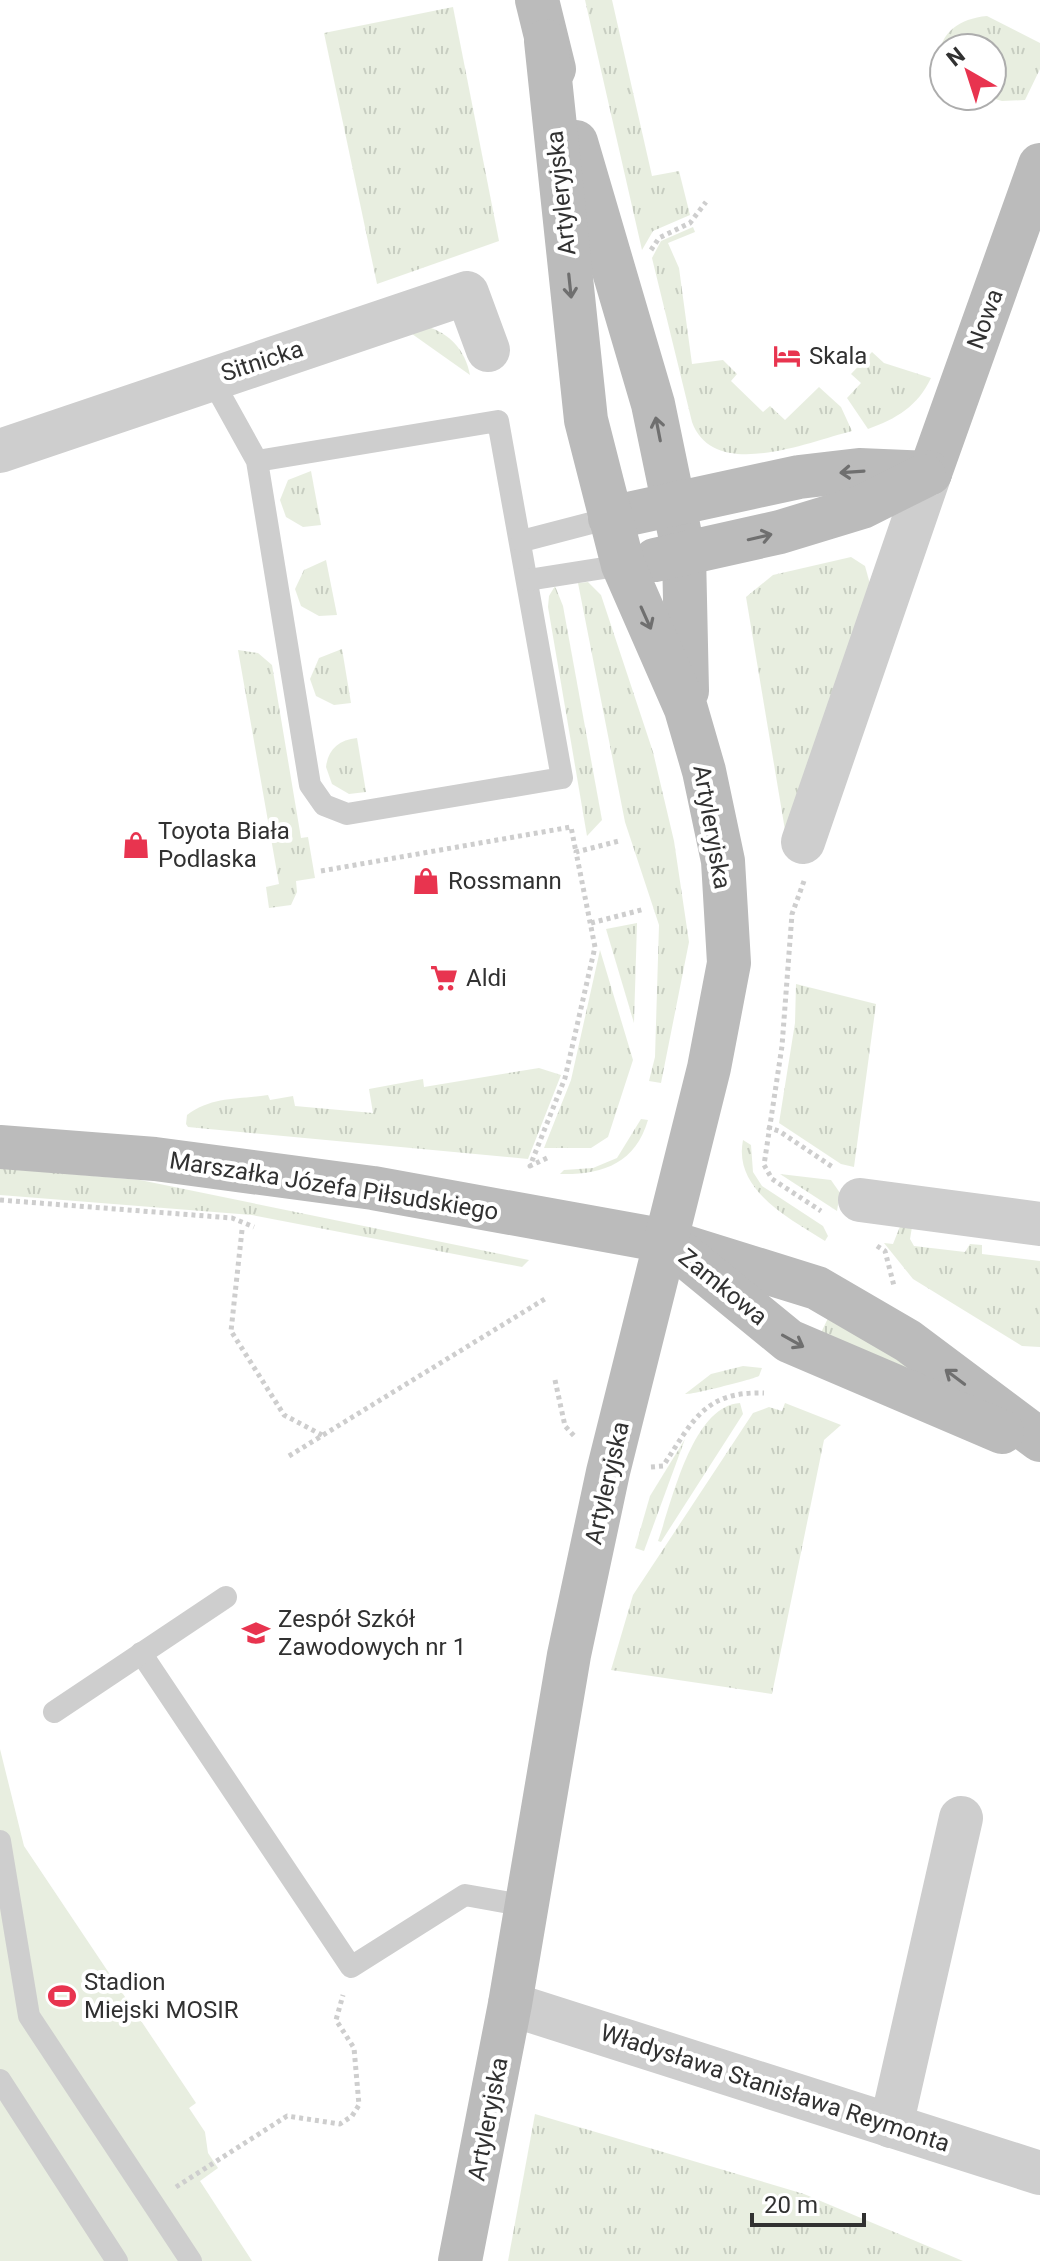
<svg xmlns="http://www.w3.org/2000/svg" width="1040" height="2261" font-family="Roboto,sans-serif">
	<defs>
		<pattern id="grass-tufts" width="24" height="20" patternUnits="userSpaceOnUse" patternTransform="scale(2)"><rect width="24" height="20" fill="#e8eee0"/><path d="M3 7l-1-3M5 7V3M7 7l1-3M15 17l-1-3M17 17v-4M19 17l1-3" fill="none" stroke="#c7cdc1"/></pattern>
	</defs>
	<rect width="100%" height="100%" fill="#fff"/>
	<g fill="url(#grass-tufts)">
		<path d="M 585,0 L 612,0 L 652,176 L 679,171 L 690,215 L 653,231 L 642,250 Z"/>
		<path d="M 453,7 L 499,241 L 377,284 L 324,33 Z"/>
		<path d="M 987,16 L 1040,43 L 1040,69 L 1025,100 L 1002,101 L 985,96 L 992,96 L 992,48 L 944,48 L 944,76 L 942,73 C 932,39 954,19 987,16 Z"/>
		<path d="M 693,227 L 695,232 L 668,243 L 679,268 L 692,364 L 723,360 L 737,374 L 731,381 L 763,412 L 770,406 L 785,420 L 819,387 L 841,407 L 852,431 C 808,442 714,482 692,422 L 652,258 L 661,241 Z"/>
		<path d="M 425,326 C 450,333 465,350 470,375 L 405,329 Z"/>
		<path d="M 872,352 L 884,363 L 931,378 C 918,406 896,419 868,429 L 847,398 L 861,383 L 851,374 Z"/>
		<path d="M 311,471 L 321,525 L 303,527 L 286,517 L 280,500 L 288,480 Z"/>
		<path d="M 851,557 L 865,566 L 870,584 L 785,830 L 746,597 L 773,575 Z"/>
		<path d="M 326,560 L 337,615 L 319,616 L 301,606 L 295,589 L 304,570 Z"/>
		<path d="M 588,582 L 601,595 L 653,752 L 674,841 L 689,942 L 661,1083 L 649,1081 L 655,1057 L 659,925 L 625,822 L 578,583 Z"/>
		<path d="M 555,586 L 563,606 L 602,820 L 587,836 L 548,607 L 549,596 Z"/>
		<path d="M 342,649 L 351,703 L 334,705 L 316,696 L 310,679 L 319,658 Z"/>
		<path d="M 238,650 L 258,653 L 272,665 L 301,838 L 308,837 L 315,878 L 296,881 L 297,892 L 291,905 L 269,908 L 266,887 L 279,884 Z"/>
		<path d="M 357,738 L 366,792 L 349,794 L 332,784 L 326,767 C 328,749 339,740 357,738 Z"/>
		<path d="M 637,923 L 634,1023 L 606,929 Z"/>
		<path d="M 600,950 L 633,1060 L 608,1137 L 591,1148 L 544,1148 L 571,1080 Z"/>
		<path d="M 796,984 L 876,1004 L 854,1167 L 841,1164 L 779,1123 L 795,1023 Z"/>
		<path d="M 539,1068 L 561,1075 L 528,1159 L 188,1127 L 186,1124 L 187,1115 C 213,1096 237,1100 268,1095 L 270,1100 L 293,1096 L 295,1106 L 373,1113 L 369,1089 L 423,1079 L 424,1087 Z"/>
		<path d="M 641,1119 L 648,1120 C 635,1164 602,1175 560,1174 L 564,1170 L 593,1168 L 617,1158 Z"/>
		<path d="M 743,1140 L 751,1145 L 753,1172 L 762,1186 L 823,1226 L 828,1236 L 825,1241 C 789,1218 733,1190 743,1140 Z"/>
		<path d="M 0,1168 L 140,1180 L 529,1260 L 522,1267 L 252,1215 L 0,1195 Z"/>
		<path d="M 780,1174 L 831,1180 L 840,1193 L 837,1211 Z"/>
		<path d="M 903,1219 L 913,1221 L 910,1239 L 914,1246 L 965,1252 L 970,1244 L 982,1245 L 982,1254 L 1040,1261 L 1040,1347 L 1022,1346 L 913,1279 L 884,1243 L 893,1244 Z"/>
		<path d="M 830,1314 L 967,1400 L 817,1341 Z"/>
		<path d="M 743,1366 L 762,1368 L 759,1376 C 754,1379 691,1395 685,1394 L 711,1374 Z"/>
		<path d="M 740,1403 L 743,1414 L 661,1542 L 658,1541 C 672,1502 692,1406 740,1403 Z"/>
		<path d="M 785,1403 L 841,1425 L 824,1440 L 772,1694 L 611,1670 L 633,1595 L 753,1413 L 769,1407 L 782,1411 Z"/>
		<path d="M 685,1439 L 644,1551 L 635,1548 L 650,1496 Z"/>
		<path d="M 535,2114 L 804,2194 L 963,2261 L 508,2261 Z"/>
	</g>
	<path fill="#e8eee0" d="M 0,1749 L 24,1846 L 196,2103 L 189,2108 L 205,2132 L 208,2153 L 218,2168 L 200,2181 L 252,2261 L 0,2261 Z"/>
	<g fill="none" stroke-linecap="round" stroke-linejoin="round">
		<g stroke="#cecece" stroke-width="5" stroke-dasharray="4 4" stroke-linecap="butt">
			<path d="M 651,250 L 659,238 L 690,223 L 706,202"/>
			<path d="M 321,871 L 571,827 L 576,852"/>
			<path d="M 804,881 L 792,914 L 782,1046 L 764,1165 L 772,1179 L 821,1211"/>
			<path d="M 591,923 L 645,909"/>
			<path d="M 767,1127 L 779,1131 L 834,1168"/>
			<path d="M 547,1158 L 530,1166 L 565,1078 L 595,947 L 576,852 L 619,841"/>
			<path d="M 0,1200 L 232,1218 L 254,1227"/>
			<path d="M 242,1230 L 231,1331 L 284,1415 L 322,1435"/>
			<path d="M 877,1246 L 885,1251 L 894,1286"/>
			<path d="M 555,1380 L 565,1426 L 576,1438"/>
			<path d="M 289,1456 L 548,1297"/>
			<path d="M 651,1467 L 663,1466 C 693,1421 704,1391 764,1393"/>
			<path d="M 176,2187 L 287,2116 L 340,2124 L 352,2116 L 359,2105 L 354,2048 L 336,2020 L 343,1995"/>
		</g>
		<g stroke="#cecece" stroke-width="22">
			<path d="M 211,378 L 257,461 L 310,785 L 324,805 L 347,814 L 562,778 L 498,421 L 257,461"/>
			<path d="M 522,541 L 610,518"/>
			<path d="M 528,580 L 623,565"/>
			<path d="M 141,1653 L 351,1967 L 465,1895 L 527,1906"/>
			<path d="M 54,1712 L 226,1597"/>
			<path d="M 0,1841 L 29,2016 L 191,2261"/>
			<path d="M 0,2080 L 117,2261"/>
		</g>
		<g stroke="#cecece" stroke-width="44">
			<path d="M 0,451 L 467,293 L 488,350"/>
			<path d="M 803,842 L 930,473"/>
			<path d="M 860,1200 L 1040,1224"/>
			<path d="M 510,2004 L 1040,2173"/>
			<path d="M 891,2126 L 961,1818"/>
		</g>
		<g stroke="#bbb" stroke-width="44">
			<path d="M 537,0 L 554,69"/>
			<path d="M 576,142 L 653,404 L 684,554 L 687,691"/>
			<path d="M 930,473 L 1040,165"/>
			<path d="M 610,518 L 799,477 L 859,470 L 930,473"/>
			<path d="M 655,560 L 780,532 L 862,507 L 924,476"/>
			<path d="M 0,1147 L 155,1159 L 373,1188 L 666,1241 L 817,1288 L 908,1341 L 1040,1440"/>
			<path d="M 684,1255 L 789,1341 L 1002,1432"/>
			<path d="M 460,2261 L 510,2004 L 569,1655 L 608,1472 L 709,1068 L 729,963 L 723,861 L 704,771 L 686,709 L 623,565 L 586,420 L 546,41"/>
		</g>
	</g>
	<defs><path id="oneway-shaft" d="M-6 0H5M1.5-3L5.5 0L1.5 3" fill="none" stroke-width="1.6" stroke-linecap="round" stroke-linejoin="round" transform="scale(2)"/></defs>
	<g stroke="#6f6f6f">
		<use href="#oneway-shaft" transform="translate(570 286) rotate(84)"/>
		<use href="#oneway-shaft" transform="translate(658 429) rotate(-101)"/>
		<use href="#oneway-shaft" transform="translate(852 472) rotate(176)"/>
		<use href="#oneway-shaft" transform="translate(760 537) rotate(-13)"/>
		<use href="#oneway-shaft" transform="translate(646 618) rotate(66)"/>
		<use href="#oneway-shaft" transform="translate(793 1341) rotate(29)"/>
		<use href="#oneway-shaft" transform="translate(955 1377) rotate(-143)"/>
	</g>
	<defs>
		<g id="hotel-bare" transform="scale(2.16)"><path d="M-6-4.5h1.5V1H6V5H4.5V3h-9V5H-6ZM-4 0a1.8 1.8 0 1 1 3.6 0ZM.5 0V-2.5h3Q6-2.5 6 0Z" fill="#e8344f" stroke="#fff" stroke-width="2.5" paint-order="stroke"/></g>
		<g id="shop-bare" transform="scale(2.16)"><path d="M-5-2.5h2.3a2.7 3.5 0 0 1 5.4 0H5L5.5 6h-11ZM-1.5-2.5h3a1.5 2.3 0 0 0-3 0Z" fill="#e8344f" stroke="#fff" stroke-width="2.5" paint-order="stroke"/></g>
		<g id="supermarket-bare" transform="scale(2.16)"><path d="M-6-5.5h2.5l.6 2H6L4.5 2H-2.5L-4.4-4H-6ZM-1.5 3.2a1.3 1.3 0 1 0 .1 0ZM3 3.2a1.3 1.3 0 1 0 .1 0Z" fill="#e8344f" stroke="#fff" stroke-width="2.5" paint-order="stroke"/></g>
		<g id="school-bare" transform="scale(2.16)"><path d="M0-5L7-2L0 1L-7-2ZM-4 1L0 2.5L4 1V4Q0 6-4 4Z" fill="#e8344f" stroke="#fff" stroke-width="2.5" paint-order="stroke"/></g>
		<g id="stadium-bare" transform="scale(2.16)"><path d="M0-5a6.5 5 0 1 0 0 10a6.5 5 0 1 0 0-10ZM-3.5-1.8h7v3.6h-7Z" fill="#e8344f" stroke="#fff" stroke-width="2.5" paint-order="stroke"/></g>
	</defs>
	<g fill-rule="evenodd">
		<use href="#hotel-bare" x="787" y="356"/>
		<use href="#shop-bare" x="136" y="845"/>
		<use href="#shop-bare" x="426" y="881"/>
		<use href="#supermarket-bare" x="444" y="978"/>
		<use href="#school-bare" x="256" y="1633"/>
		<use href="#stadium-bare" x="62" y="1996"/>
	</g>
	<g text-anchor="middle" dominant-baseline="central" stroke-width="8" stroke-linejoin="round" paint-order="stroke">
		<g font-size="24" fill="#313131" stroke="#fff">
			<text transform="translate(561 193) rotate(-96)">Artyleryjska</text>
			<text transform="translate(985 319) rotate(-70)">Nowa</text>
			<text transform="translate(262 361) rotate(-18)">Sitnicka</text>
			<text transform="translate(712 827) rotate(80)">Artyleryjska</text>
			<text transform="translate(334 1186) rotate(9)">Marszałka Józefa Piłsudskiego</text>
			<text transform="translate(723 1287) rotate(39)">Zamkowa</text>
			<text transform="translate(607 1483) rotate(-77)">Artyleryjska</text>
			<text transform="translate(775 2088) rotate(18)">Władysława Stanisława Reymonta</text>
			<text transform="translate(488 2119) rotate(-79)">Artyleryjska</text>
		</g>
		<g font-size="24" fill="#313131" stroke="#fff" text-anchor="start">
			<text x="809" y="356">Skala</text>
			<text x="158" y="831">Toyota Biała<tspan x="158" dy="28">Podlaska</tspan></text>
			<text x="448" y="881">Rossmann</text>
			<text x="466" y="978">Aldi</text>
			<text x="278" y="1619">Zespół Szkół<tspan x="278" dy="28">Zawodowych nr 1</tspan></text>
			<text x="84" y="1982">Stadion<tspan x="84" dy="28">Miejski MOSIR</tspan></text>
		</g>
	</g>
	<g transform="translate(968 72) rotate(321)"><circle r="38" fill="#ffffff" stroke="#adadad" stroke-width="2"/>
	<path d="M0-6L14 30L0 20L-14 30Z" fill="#e8344f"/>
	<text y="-12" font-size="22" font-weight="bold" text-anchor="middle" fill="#313131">N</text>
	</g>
	<path d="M752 2213v12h112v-12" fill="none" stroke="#313131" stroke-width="4"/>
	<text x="764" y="2213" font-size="24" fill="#313131" stroke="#ffffff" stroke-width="6" paint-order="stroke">20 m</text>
</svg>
